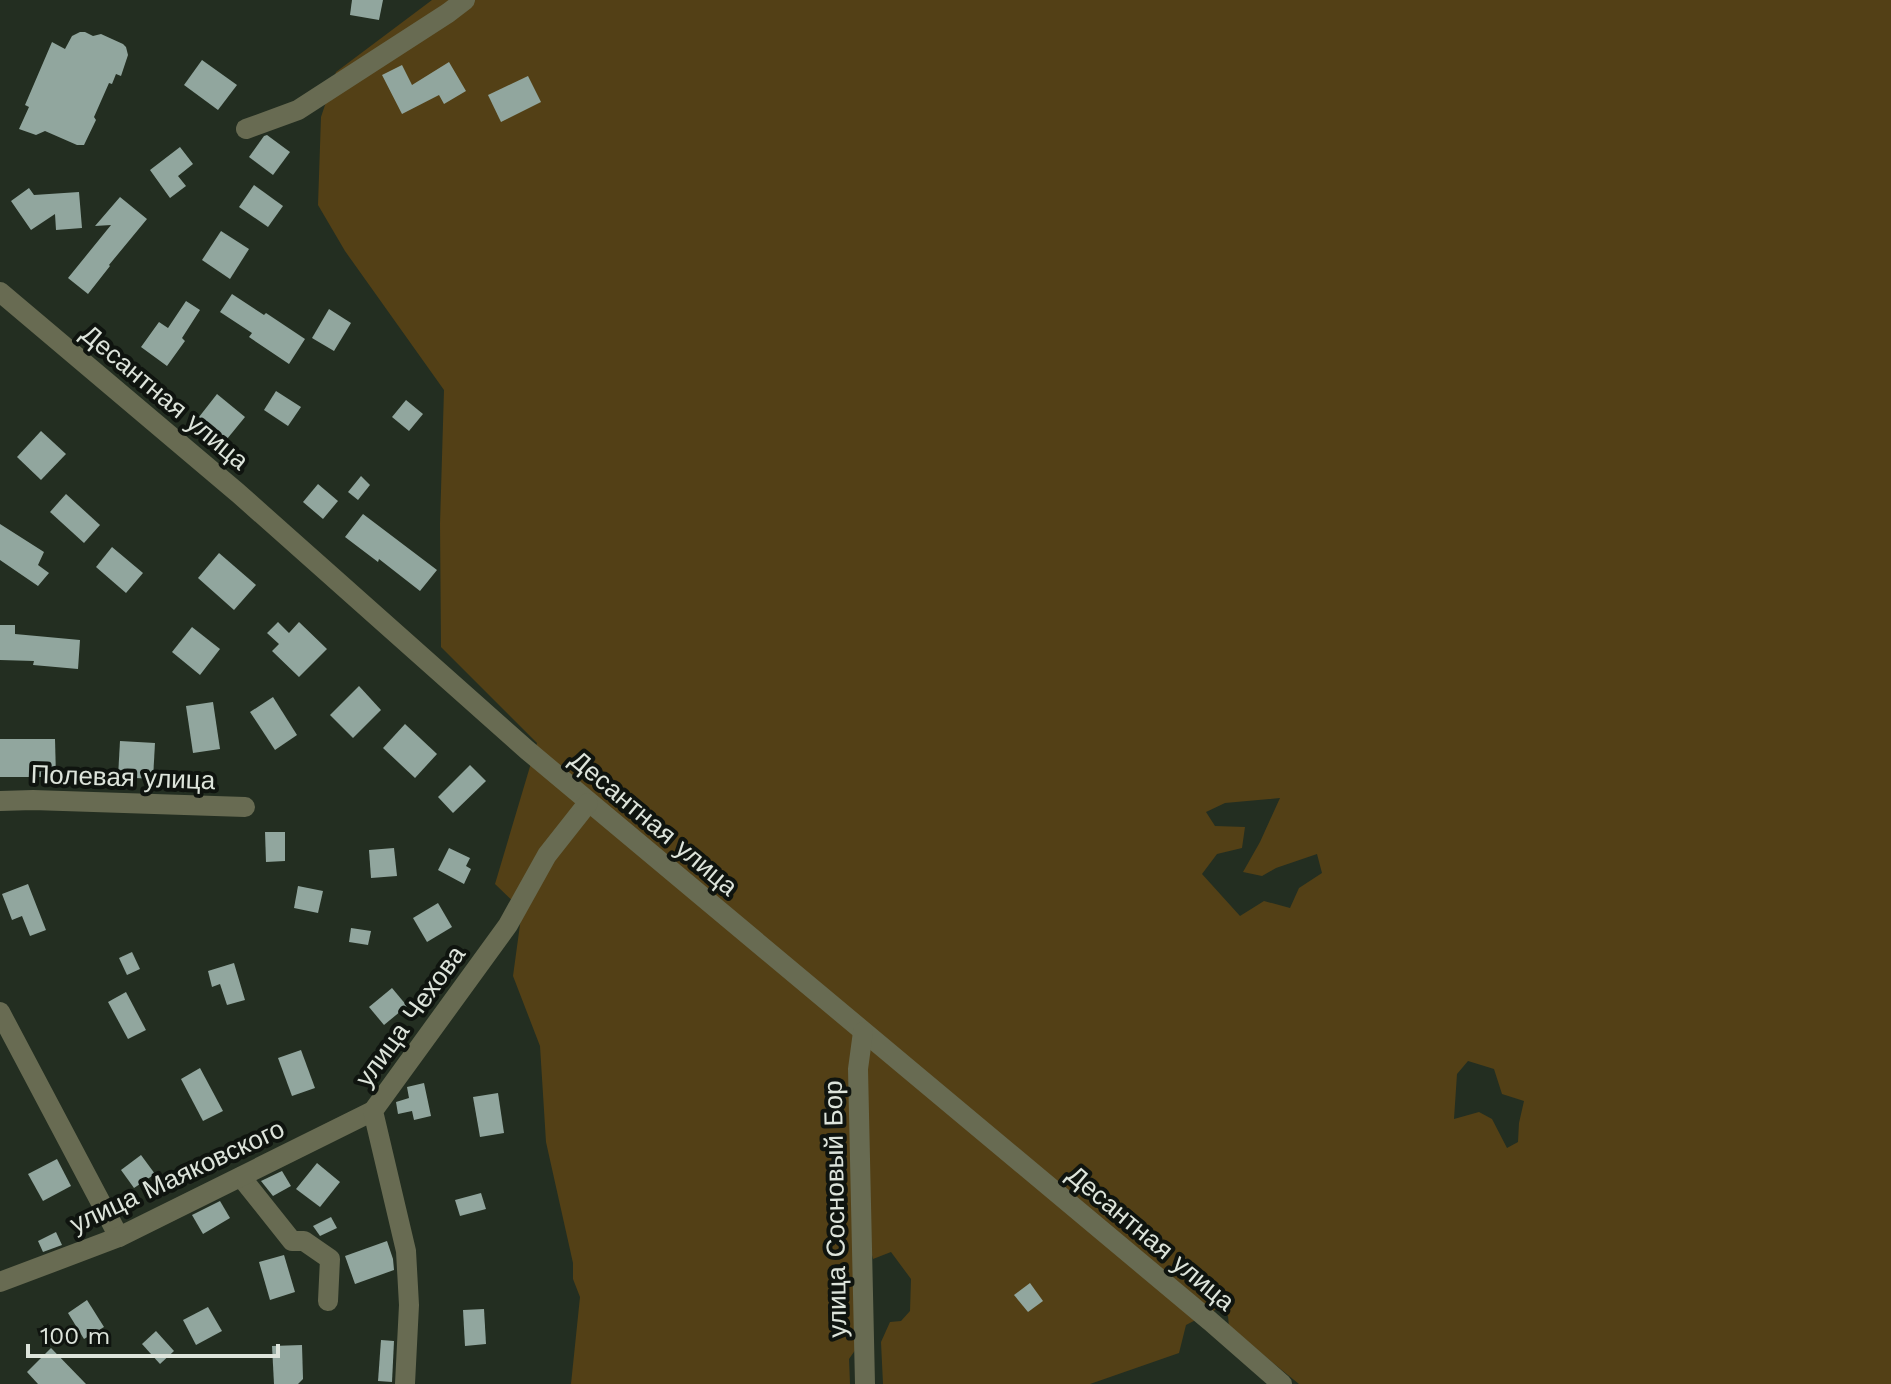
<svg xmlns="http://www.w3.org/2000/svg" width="1891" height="1384" font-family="'Work Sans',sans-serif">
	<rect width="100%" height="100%" fill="#232e21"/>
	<path fill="#534016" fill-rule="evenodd" d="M 432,0 L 1891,0 L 1891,1384 L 1299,1384 L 1229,1327 L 1228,1316 L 1217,1309 L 1186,1325 L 1179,1353 L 1090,1384 L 883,1384 L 881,1342 L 890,1322 L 901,1321 L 910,1311 L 911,1279 L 891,1252 L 873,1259 L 871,1251 L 865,1336 L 849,1359 L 850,1384 L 571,1384 L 580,1297 L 573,1279 L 573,1263 L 546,1142 L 540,1046 L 513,976 L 522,910 L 495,884 L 537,743 L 441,647 L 440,524 L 444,390 L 345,251 L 318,205 L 321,117 L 336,72 ZM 1280,798 L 1260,842 L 1243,872 L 1262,876 L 1276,868 L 1317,854 L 1322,873 L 1299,888 L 1290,908 L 1264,901 L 1240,916 L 1202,874 L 1217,854 L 1242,848 L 1245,827 L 1215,826 L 1206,812 L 1225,803 ZM 1468,1061 L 1494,1069 L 1502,1094 L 1524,1101 L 1519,1123 L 1518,1142 L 1507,1148 L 1492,1119 L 1479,1112 L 1454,1119 L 1457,1074 Z"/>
	<g fill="#91a69e">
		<path d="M 352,0 L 383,0 L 379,20 L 350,15 Z"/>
		<path d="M 80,32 L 85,32 L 93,36 L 101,34 L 123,44 L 126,47 L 128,55 L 121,76 L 116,74 L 112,84 L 109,83 L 94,117 L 96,120 L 84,145 L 77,145 L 45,131 L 36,135 L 19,129 L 29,107 L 25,105 L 52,42 L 65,49 L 72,36 Z"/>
		<path d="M 202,60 L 237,85 L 218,110 L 184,85 Z"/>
		<path d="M 449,62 L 466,91 L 444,104 L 439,95 L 402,114 L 382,75 L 402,65 L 412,85 Z"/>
		<path d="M 528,76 L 541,102 L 501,122 L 488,95 Z"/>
		<path d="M 267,135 L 290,152 L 273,175 L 249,157 L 264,136 Z"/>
		<path d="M 180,147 L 193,164 L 178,176 L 186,186 L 170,198 L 150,170 Z"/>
		<path d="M 254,185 L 283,206 L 268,227 L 239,207 Z"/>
		<path d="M 29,188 L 34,195 L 79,192 L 82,228 L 56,230 L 55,214 L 31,230 L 11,201 Z"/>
		<path d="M 120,197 L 147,219 L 109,265 L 110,266 L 88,294 L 68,278 L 111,225 L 95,226 Z"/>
		<path d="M 221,231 L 249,249 L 230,279 L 202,260 Z"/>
		<path d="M 232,294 L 264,315 L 266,313 L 305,339 L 289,364 L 249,337 L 252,333 L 220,312 Z"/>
		<path d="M 186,301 L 200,310 L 182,338 L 185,341 L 167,366 L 141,347 L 159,322 L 168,328 Z"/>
		<path d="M 329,309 L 351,323 L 334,351 L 312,338 Z"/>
		<path d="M 276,391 L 301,407 L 288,426 L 264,410 Z"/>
		<path d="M 217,394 L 245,417 L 227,439 L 199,417 Z"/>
		<path d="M 406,400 L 423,414 L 409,431 L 392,417 Z"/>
		<path d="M 41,431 L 66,454 L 41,480 L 17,457 Z"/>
		<path d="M 361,476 L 370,485 L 358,500 L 348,492 Z"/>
		<path d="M 318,484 L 338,501 L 323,519 L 303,502 Z"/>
		<path d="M 66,494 L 100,525 L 84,543 L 50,512 Z"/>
		<path d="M 363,514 L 437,570 L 420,591 L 379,559 L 378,562 L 345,537 Z"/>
		<path d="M 0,524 L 44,552 L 38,565 L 49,573 L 38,586 L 0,560 Z"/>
		<path d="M 112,547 L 143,573 L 126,593 L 96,567 Z"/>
		<path d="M 219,553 L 256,585 L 234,610 L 198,578 Z"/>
		<path d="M 278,622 L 289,633 L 299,622 L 327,649 L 299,677 L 272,651 L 279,644 L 267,633 Z"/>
		<path d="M 0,625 L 15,625 L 15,634 L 80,640 L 78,669 L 33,665 L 34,661 L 0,660 Z"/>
		<path d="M 192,627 L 220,649 L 200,675 L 172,652 Z"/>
		<path d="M 359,686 L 381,710 L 353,738 L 330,715 Z"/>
		<path d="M 273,697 L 297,735 L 275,750 L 250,712 Z"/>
		<path d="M 213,702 L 220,749 L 193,753 L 186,706 Z"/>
		<path d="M 405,724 L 437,754 L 415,778 L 383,748 Z"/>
		<path d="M 0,739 L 55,739 L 56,777 L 0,777 Z"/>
		<path d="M 120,741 L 155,743 L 153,779 L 118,777 Z"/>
		<path d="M 470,765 L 486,781 L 453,813 L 438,797 Z"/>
		<path d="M 265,832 L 285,832 L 285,861 L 266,862 Z"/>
		<path d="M 394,848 L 397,876 L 371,878 L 369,850 Z"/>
		<path d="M 449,848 L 470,858 L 466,866 L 471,869 L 464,884 L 438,870 Z"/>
		<path d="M 28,884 L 46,930 L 30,936 L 22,916 L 12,920 L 2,894 Z"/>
		<path d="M 298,886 L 323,891 L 318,913 L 294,908 Z"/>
		<path d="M 438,903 L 452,927 L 427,942 L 413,918 Z"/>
		<path d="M 351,928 L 371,931 L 368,945 L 349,942 Z"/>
		<path d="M 132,952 L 140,969 L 127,975 L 119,958 Z"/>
		<path d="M 234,963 L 245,1000 L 227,1005 L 220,984 L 212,987 L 208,971 Z"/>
		<path d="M 392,988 L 407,1006 L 384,1025 L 369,1007 Z"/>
		<path d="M 126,992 L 146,1030 L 128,1039 L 108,1002 Z"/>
		<path d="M 301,1050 L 315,1088 L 292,1096 L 278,1058 Z"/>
		<path d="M 200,1068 L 223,1111 L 203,1121 L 181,1079 Z"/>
		<path d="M 424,1083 L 431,1116 L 414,1120 L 412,1111 L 398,1114 L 396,1102 L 409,1098 L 407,1087 Z"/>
		<path d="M 498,1093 L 504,1133 L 480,1137 L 473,1097 Z"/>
		<path d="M 141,1155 L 155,1174 L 134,1188 L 121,1170 Z"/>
		<path d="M 57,1159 L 71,1186 L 43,1201 L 28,1174 Z"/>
		<path d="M 317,1163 L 340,1182 L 320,1207 L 296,1189 Z"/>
		<path d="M 282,1171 L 291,1186 L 273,1196 L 261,1181 Z"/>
		<path d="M 481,1193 L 486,1209 L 460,1216 L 455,1200 Z"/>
		<path d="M 220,1201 L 230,1218 L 203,1234 L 192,1215 Z"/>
		<path d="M 331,1217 L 337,1228 L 320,1236 L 313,1226 Z"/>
		<path d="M 56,1232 L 62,1245 L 43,1252 L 38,1241 Z"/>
		<path d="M 387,1241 L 393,1259 L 394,1270 L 355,1284 L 345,1256 Z"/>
		<path d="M 284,1255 L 295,1292 L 270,1300 L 259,1262 Z"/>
		<path d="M 1030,1283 L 1043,1301 L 1028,1312 L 1014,1295 Z"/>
		<path d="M 87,1300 L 104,1327 L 84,1339 L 68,1313 Z"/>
		<path d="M 208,1307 L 222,1331 L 196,1345 L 183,1320 Z"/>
		<path d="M 484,1309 L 486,1344 L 465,1346 L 463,1310 Z"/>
		<path d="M 156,1331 L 174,1351 L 160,1364 L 142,1344 Z"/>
		<path d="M 381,1340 L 394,1341 L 392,1382 L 378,1381 Z"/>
		<path d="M 302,1345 L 303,1379 L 298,1384 L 274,1384 L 272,1346 Z"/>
		<path d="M 51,1348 L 86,1384 L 38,1384 L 27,1372 Z"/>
	</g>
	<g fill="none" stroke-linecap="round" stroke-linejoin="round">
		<g stroke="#686b52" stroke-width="20">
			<path d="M 246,129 L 298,110 L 448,13 L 465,0"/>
			<path d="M 0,292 L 238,493 L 527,750 L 1210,1321 L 1282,1384"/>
			<path d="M 0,801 L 33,800 L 245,807"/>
			<path d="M 0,1012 L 119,1237"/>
			<path d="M 863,1032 L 858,1069 L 865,1384"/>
			<path d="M 241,1177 L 292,1241 L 304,1241 L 330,1259 L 328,1301"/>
			<path d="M 0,1282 L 119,1237 L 373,1111"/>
			<path d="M 405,1384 L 409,1305 L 406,1251 L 373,1111 L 508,925 L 547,855 L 588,803"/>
		</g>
	</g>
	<g text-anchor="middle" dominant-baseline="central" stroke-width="8" stroke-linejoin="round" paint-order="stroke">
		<g font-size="26" fill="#dde4db" stroke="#0f140f">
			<text transform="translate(165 397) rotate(40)">Десантная улица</text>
			<text transform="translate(123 777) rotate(2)">Полевая улица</text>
			<text transform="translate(654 823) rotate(40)">Десантная улица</text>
			<text transform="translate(410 1016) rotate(-54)">улица Чехова</text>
			<text transform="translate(177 1176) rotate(-25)">улица Маяковского</text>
			<text transform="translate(835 1209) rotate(-91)">улица Сосновый Бор</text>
			<text transform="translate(1151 1238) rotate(40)">Десантная улица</text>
		</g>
	</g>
	<path d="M28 1344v12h250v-12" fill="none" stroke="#dde4db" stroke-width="4"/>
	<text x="40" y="1344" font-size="24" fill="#dde4db" stroke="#0f140f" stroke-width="6" paint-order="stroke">100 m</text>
</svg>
